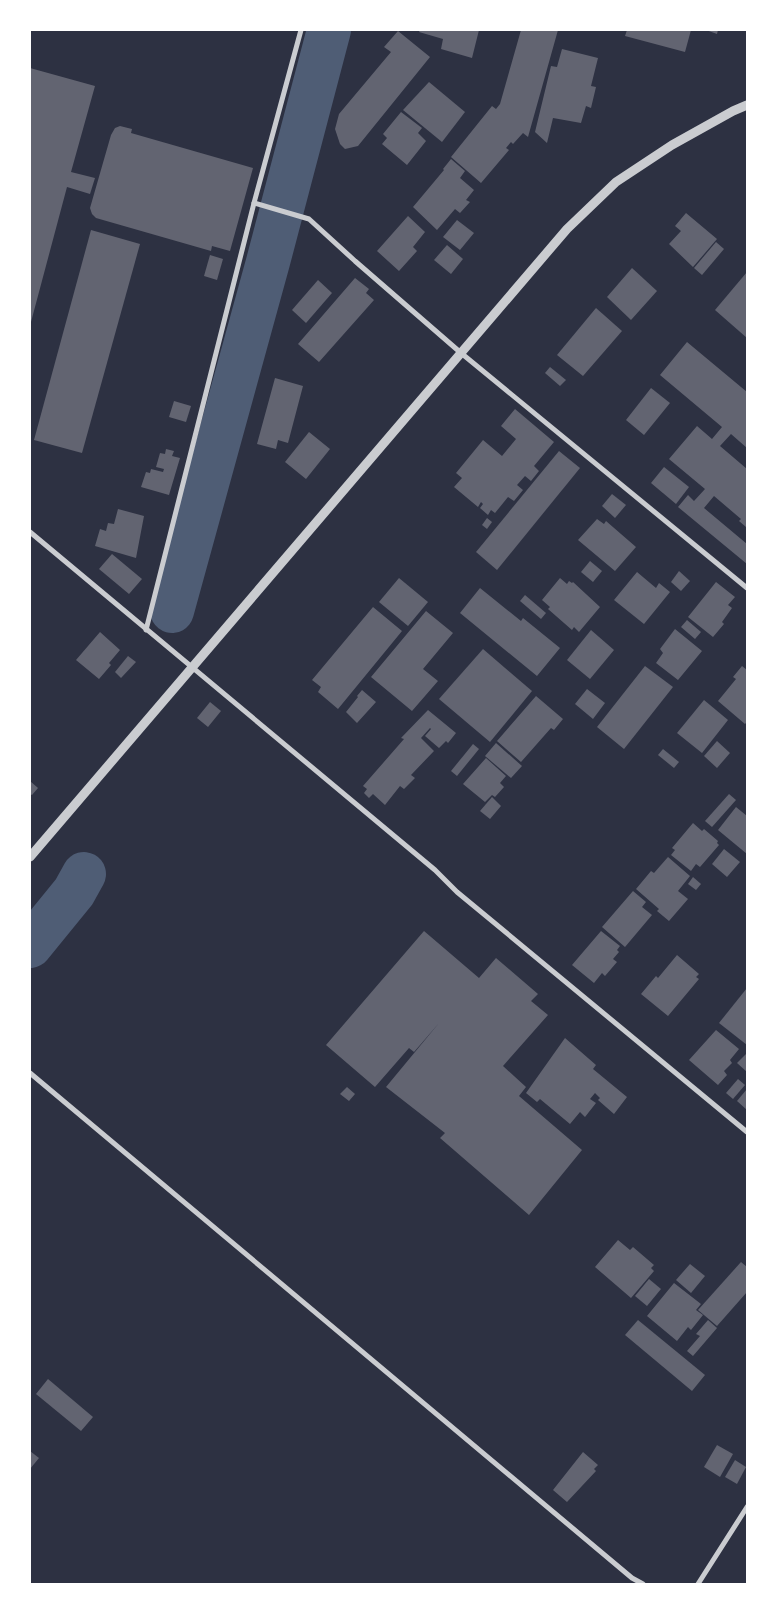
<svg xmlns="http://www.w3.org/2000/svg" width="777" height="1614" font-family="'Archivo Narrow',sans-serif">
	<rect width="100%" height="100%" fill="#2d3142"/>
	<g fill="none" stroke-linecap="round" stroke-linejoin="round">
		<g stroke="#4f5d75" stroke-width="44">
			<path d="M 172,611 L 268,262 L 329,30"/>
			<path d="M 30,946 L 74,892 L 84,874"/>
		</g>
	</g>
	<g fill="#626471">
		<path d="M 420,30 L 479,30 L 472,58 L 441,49 L 443,39 L 419,32 Z"/>
		<path d="M 521,30 L 558,30 L 528,137 L 523,133 L 513,144 L 511,142 L 506,148 L 509,150 L 481,183 L 451,157 L 492,106 L 496,109 L 500,104 Z"/>
		<path d="M 627,30 L 691,30 L 685,52 L 625,36 Z"/>
		<path d="M 706,30 L 718,30 L 717,34 Z"/>
		<path d="M 398,31 L 430,57 L 358,146 L 345,149 L 340,144 L 335,129 L 339,114 L 391,52 L 384,47 Z"/>
		<path d="M 562,49 L 598,58 L 591,86 L 596,87 L 591,108 L 586,106 L 581,123 L 553,118 L 547,143 L 535,132 L 551,66 L 557,67 Z"/>
		<path d="M 30,68 L 95,86 L 71,172 L 95,178 L 90,194 L 67,187 L 31,322 Z"/>
		<path d="M 429,82 L 465,112 L 442,142 L 403,110 Z"/>
		<path d="M 401,112 L 422,128 L 418,133 L 426,141 L 407,165 L 382,144 L 387,138 L 383,134 Z"/>
		<path d="M 120,126 L 132,129 L 131,133 L 253,168 L 230,251 L 212,246 L 211,251 L 96,218 L 92,214 L 90,208 L 111,135 L 115,128 Z"/>
		<path d="M 451,159 L 465,171 L 460,178 L 474,190 L 466,200 L 470,202 L 460,213 L 455,209 L 437,230 L 413,207 L 444,170 L 443,169 Z"/>
		<path d="M 686,213 L 717,239 L 693,267 L 669,244 L 681,231 L 675,226 Z"/>
		<path d="M 408,216 L 425,232 L 413,247 L 417,251 L 399,271 L 377,251 Z"/>
		<path d="M 457,220 L 474,233 L 460,250 L 443,237 Z"/>
		<path d="M 91,230 L 140,244 L 82,453 L 34,440 Z"/>
		<path d="M 716,242 L 724,249 L 702,275 L 694,268 Z"/>
		<path d="M 447,245 L 463,259 L 451,274 L 434,260 Z"/>
		<path d="M 210,255 L 223,259 L 217,280 L 204,276 Z"/>
		<path d="M 632,268 L 657,291 L 631,320 L 607,297 Z"/>
		<path d="M 747,272 L 747,338 L 715,310 Z"/>
		<path d="M 355,278 L 369,289 L 366,293 L 374,300 L 319,362 L 298,344 Z"/>
		<path d="M 318,280 L 332,293 L 306,323 L 292,310 Z"/>
		<path d="M 596,308 L 622,331 L 583,376 L 557,355 Z"/>
		<path d="M 687,342 L 747,392 L 747,448 L 731,434 L 720,446 L 747,469 L 747,525 L 746,527 L 739,521 L 741,519 L 714,496 L 704,508 L 747,544 L 747,564 L 678,507 L 688,495 L 694,501 L 705,489 L 669,459 L 697,426 L 712,439 L 722,427 L 660,375 Z"/>
		<path d="M 550,367 L 566,380 L 560,386 L 545,373 Z"/>
		<path d="M 275,378 L 303,386 L 288,443 L 278,440 L 276,449 L 257,444 Z"/>
		<path d="M 651,388 L 670,403 L 644,435 L 626,420 Z"/>
		<path d="M 174,401 L 191,406 L 186,422 L 169,417 Z"/>
		<path d="M 515,409 L 554,442 L 534,466 L 539,471 L 531,481 L 525,476 L 517,485 L 523,490 L 514,501 L 508,497 L 495,513 L 491,510 L 488,515 L 480,508 L 483,504 L 481,502 L 478,507 L 454,487 L 462,478 L 456,473 L 483,440 L 502,456 L 516,439 L 501,426 Z"/>
		<path d="M 309,432 L 330,449 L 306,479 L 285,462 Z"/>
		<path d="M 166,449 L 174,451 L 172,456 L 180,458 L 169,495 L 141,487 L 146,472 L 150,473 L 151,469 L 163,472 L 164,469 L 156,467 L 160,453 L 165,454 Z"/>
		<path d="M 559,451 L 580,468 L 497,570 L 476,552 Z"/>
		<path d="M 664,467 L 689,487 L 676,504 L 651,483 Z"/>
		<path d="M 612,494 L 626,505 L 615,518 L 602,506 Z"/>
		<path d="M 118,509 L 144,516 L 136,558 L 95,546 L 100,529 L 106,531 L 108,523 L 114,524 Z"/>
		<path d="M 487,518 L 492,522 L 487,529 L 482,525 Z"/>
		<path d="M 597,519 L 604,524 L 606,521 L 636,547 L 615,571 L 578,540 Z"/>
		<path d="M 112,554 L 142,579 L 129,594 L 99,569 Z"/>
		<path d="M 590,561 L 602,571 L 593,582 L 581,572 Z"/>
		<path d="M 679,571 L 690,581 L 681,591 L 671,582 Z"/>
		<path d="M 637,572 L 656,588 L 659,583 L 670,592 L 644,624 L 614,600 Z"/>
		<path d="M 399,578 L 428,602 L 408,626 L 379,602 Z"/>
		<path d="M 560,578 L 567,584 L 569,581 L 572,583 L 573,582 L 600,607 L 579,632 L 574,627 L 572,630 L 548,609 L 550,607 L 542,600 Z"/>
		<path d="M 716,582 L 735,597 L 728,605 L 732,608 L 722,622 L 724,624 L 713,637 L 688,617 Z"/>
		<path d="M 480,588 L 521,621 L 523,618 L 560,648 L 537,676 L 460,613 Z"/>
		<path d="M 525,595 L 546,613 L 541,619 L 520,601 Z"/>
		<path d="M 373,607 L 402,631 L 338,709 L 318,692 L 321,687 L 312,680 Z"/>
		<path d="M 426,611 L 453,633 L 423,669 L 438,681 L 412,711 L 371,677 Z"/>
		<path d="M 687,620 L 701,632 L 695,639 L 681,627 Z"/>
		<path d="M 675,629 L 702,651 L 678,680 L 656,663 L 663,653 L 660,649 Z"/>
		<path d="M 591,630 L 614,650 L 590,679 L 567,660 Z"/>
		<path d="M 100,632 L 120,650 L 109,663 L 111,665 L 99,679 L 76,660 Z"/>
		<path d="M 483,649 L 532,691 L 490,742 L 439,699 Z"/>
		<path d="M 128,656 L 136,662 L 121,678 L 115,672 Z"/>
		<path d="M 645,666 L 673,687 L 624,749 L 597,727 Z"/>
		<path d="M 742,666 L 747,670 L 747,722 L 745,724 L 718,701 L 736,679 L 733,677 Z"/>
		<path d="M 587,689 L 605,703 L 593,719 L 575,704 Z"/>
		<path d="M 362,690 L 376,702 L 357,723 L 346,712 L 358,697 L 357,696 Z"/>
		<path d="M 536,696 L 563,719 L 554,730 L 551,728 L 521,762 L 497,741 Z"/>
		<path d="M 704,700 L 728,720 L 702,753 L 677,733 Z"/>
		<path d="M 210,702 L 221,711 L 208,727 L 197,718 Z"/>
		<path d="M 428,710 L 456,733 L 448,743 L 446,741 L 439,748 L 425,736 L 431,729 L 430,728 L 421,738 L 434,751 L 411,775 L 415,778 L 404,789 L 400,786 L 385,805 L 373,794 L 369,798 L 364,793 L 367,789 L 363,786 L 404,739 L 401,738 Z"/>
		<path d="M 717,741 L 730,753 L 717,768 L 704,756 Z"/>
		<path d="M 496,743 L 522,766 L 511,778 L 485,756 Z"/>
		<path d="M 473,744 L 479,749 L 457,776 L 451,771 Z"/>
		<path d="M 663,749 L 679,762 L 674,768 L 658,755 Z"/>
		<path d="M 486,758 L 506,776 L 500,783 L 504,787 L 495,797 L 492,795 L 485,802 L 463,784 Z"/>
		<path d="M 30,781 L 38,788 L 32,795 L 30,794 Z"/>
		<path d="M 729,794 L 736,800 L 712,827 L 705,821 Z"/>
		<path d="M 492,797 L 501,806 L 490,819 L 480,811 Z"/>
		<path d="M 736,807 L 747,816 L 747,854 L 718,830 Z"/>
		<path d="M 693,823 L 702,831 L 704,829 L 718,841 L 717,843 L 719,845 L 700,867 L 696,864 L 691,871 L 671,855 L 675,850 L 672,848 Z"/>
		<path d="M 724,849 L 740,862 L 727,877 L 712,864 Z"/>
		<path d="M 668,857 L 690,876 L 678,891 L 688,899 L 669,921 L 657,911 L 659,909 L 636,889 L 651,871 L 654,873 Z"/>
		<path d="M 693,877 L 701,884 L 696,890 L 688,884 Z"/>
		<path d="M 633,891 L 646,902 L 642,907 L 652,915 L 625,947 L 602,927 Z"/>
		<path d="M 424,931 L 479,978 L 496,958 L 538,994 L 531,1001 L 548,1015 L 503,1066 L 526,1087 L 519,1096 L 582,1150 L 529,1215 L 440,1138 L 445,1133 L 386,1087 L 439,1023 L 414,1052 L 409,1048 L 375,1087 L 326,1045 Z"/>
		<path d="M 601,931 L 620,946 L 617,950 L 619,952 L 613,959 L 617,962 L 605,976 L 602,973 L 594,983 L 572,965 Z"/>
		<path d="M 677,955 L 699,974 L 696,977 L 699,979 L 668,1016 L 641,994 L 656,976 L 658,978 Z"/>
		<path d="M 747,988 L 747,1045 L 719,1023 Z"/>
		<path d="M 716,1030 L 739,1049 L 730,1060 L 732,1063 L 724,1071 L 727,1075 L 718,1085 L 689,1060 Z"/>
		<path d="M 565,1038 L 596,1065 L 593,1069 L 627,1097 L 614,1114 L 598,1100 L 600,1098 L 595,1093 L 590,1099 L 596,1103 L 585,1117 L 580,1112 L 570,1124 L 540,1099 L 537,1102 L 526,1093 Z"/>
		<path d="M 747,1053 L 747,1072 L 737,1063 Z"/>
		<path d="M 738,1079 L 745,1085 L 733,1099 L 726,1093 Z"/>
		<path d="M 347,1087 L 355,1094 L 349,1101 L 340,1094 Z"/>
		<path d="M 747,1089 L 747,1110 L 737,1101 Z"/>
		<path d="M 618,1240 L 630,1250 L 633,1247 L 654,1265 L 651,1268 L 654,1271 L 631,1298 L 595,1267 Z"/>
		<path d="M 741,1262 L 747,1267 L 747,1292 L 717,1326 L 698,1310 Z"/>
		<path d="M 690,1264 L 705,1276 L 691,1293 L 676,1280 Z"/>
		<path d="M 649,1279 L 661,1289 L 647,1306 L 635,1296 Z"/>
		<path d="M 674,1283 L 701,1304 L 696,1310 L 703,1315 L 691,1330 L 688,1327 L 677,1341 L 647,1316 Z"/>
		<path d="M 638,1320 L 705,1375 L 692,1391 L 625,1335 Z"/>
		<path d="M 708,1320 L 717,1328 L 693,1356 L 687,1351 L 700,1336 L 696,1334 Z"/>
		<path d="M 48,1379 L 93,1417 L 81,1431 L 36,1394 Z"/>
		<path d="M 717,1445 L 733,1454 L 720,1477 L 704,1467 Z"/>
		<path d="M 30,1451 L 39,1458 L 30,1469 Z"/>
		<path d="M 583,1452 L 598,1465 L 594,1469 L 596,1471 L 567,1502 L 553,1490 Z"/>
		<path d="M 735,1460 L 746,1467 L 737,1484 L 725,1477 Z"/>
	</g>
	<g fill="none" stroke-linecap="round" stroke-linejoin="round">
		<g stroke="#caccd0" stroke-width="5">
			<path d="M 254,203 L 309,219 L 355,261 L 461,353 L 747,588"/>
			<path d="M 30,532 L 435,870 L 457,892 L 747,1132"/>
			<path d="M 146,630 L 254,203 L 301,30"/>
			<path d="M 30,1073 L 632,1578 L 643,1584"/>
			<path d="M 698,1584 L 747,1507"/>
		</g>
		<path stroke="#caccd0" stroke-width="9" d="M 30,857 L 567,229 L 616,182 L 672,145 L 733,111 L 747,105"/>
	</g>
	<rect width="777" height="1614" fill="none" stroke="#ffffff" stroke-width="62"/>
</svg>
